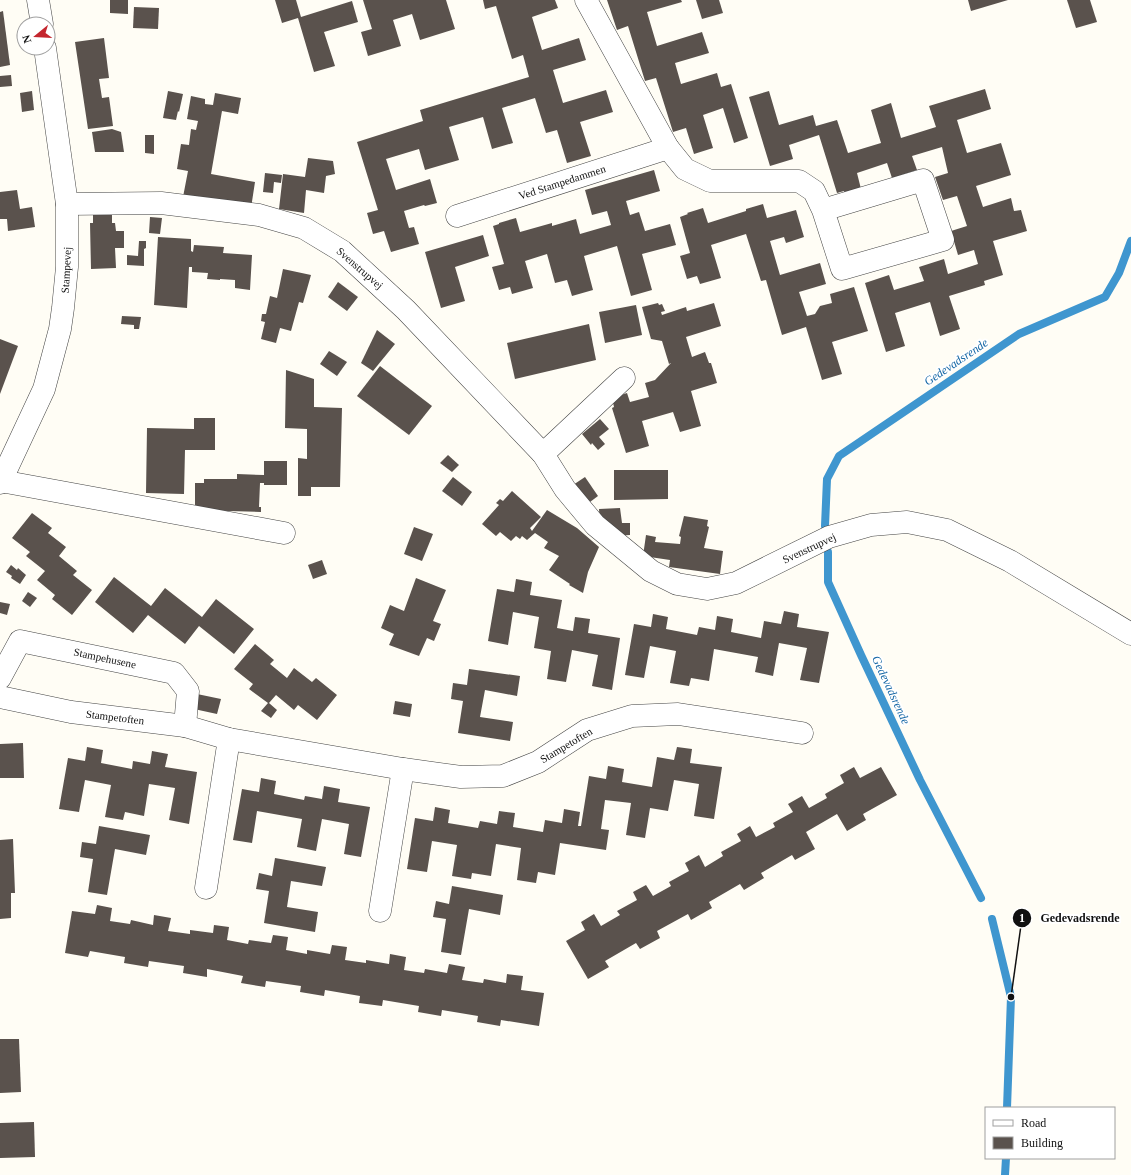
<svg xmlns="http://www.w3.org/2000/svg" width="1131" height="1175" font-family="Georgia,serif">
	<rect width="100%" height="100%" fill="#fffdf5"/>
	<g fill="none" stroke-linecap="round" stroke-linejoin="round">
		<g stroke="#3f96cf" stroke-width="8">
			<path d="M 825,526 L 827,479 L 839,456 L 1019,334 L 1105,297 L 1119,273 L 1131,241"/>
			<path d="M 828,552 L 828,582 L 861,655 L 920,780 L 981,898"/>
			<path d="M 992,919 L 1011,997 L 1007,1108"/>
			<path d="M 1005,1175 L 1006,1158"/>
		</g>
	</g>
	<g fill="#5a524d">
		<path d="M 110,0 L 128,0 L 128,14 L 110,13 Z"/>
		<path d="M 275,0 L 296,0 L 301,17 L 352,1 L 358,22 L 324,32 L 335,66 L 314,72 L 298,18 L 282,23 Z"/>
		<path d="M 363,0 L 446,0 L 455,29 L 420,40 L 412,14 L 393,20 L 401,46 L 368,56 L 361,32 L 372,29 Z"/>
		<path d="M 483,0 L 555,0 L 558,8 L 532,17 L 542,50 L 579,38 L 586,60 L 553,70 L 563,103 L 606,90 L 613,112 L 580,122 L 591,156 L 567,163 L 557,130 L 546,133 L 535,98 L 502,108 L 513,143 L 492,149 L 483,117 L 449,127 L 459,160 L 425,170 L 419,149 L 386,159 L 396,190 L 430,179 L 437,203 L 425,206 L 424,205 L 404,211 L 409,228 L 414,227 L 419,244 L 391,252 L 384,231 L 373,234 L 367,213 L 378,210 L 357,142 L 423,121 L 420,110 L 529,77 L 523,55 L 512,59 L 496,6 L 485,9 Z"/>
		<path d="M 607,0 L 681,0 L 682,2 L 647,12 L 657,46 L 702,32 L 709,53 L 675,63 L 681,84 L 717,73 L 721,87 L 731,84 L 748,138 L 734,143 L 723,108 L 703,115 L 713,148 L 694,154 L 686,128 L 673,132 L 656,78 L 645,81 L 628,26 L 617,30 Z"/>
		<path d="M 696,0 L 719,0 L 723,13 L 702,19 Z"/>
		<path d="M 968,0 L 1008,0 L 971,11 Z"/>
		<path d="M 1067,0 L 1090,0 L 1097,22 L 1076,28 Z"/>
		<path d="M 134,7 L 159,8 L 158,29 L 133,28 Z"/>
		<path d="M 3,11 L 10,65 L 0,67 L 0,12 Z"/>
		<path d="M 104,38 L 109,78 L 99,79 L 102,98 L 109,97 L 113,126 L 88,129 L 75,42 Z"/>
		<path d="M 11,75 L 12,86 L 0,87 L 0,76 Z"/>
		<path d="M 985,89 L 991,109 L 957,120 L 967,153 L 1001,143 L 1011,175 L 976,186 L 983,207 L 1011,198 L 1014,211 L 1021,210 L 1027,231 L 993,241 L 1003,275 L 984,281 L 985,285 L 949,296 L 960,329 L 940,336 L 930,302 L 895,313 L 905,346 L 886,352 L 865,283 L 889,275 L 894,290 L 924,281 L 919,267 L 944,259 L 948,274 L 978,264 L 974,250 L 958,255 L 951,231 L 967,226 L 957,196 L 943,200 L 935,177 L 948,173 L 942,147 L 912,156 L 917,170 L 892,178 L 887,163 L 857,173 L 861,189 L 845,194 L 844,191 L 837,193 L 819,135 L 789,145 L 793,159 L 770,166 L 749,97 L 769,91 L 779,125 L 813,115 L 816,126 L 837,120 L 848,153 L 881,143 L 871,110 L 891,103 L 901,138 L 936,127 L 929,106 Z"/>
		<path d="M 32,91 L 34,110 L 22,112 L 20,93 Z"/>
		<path d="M 168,91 L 183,94 L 179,112 L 178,111 L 176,120 L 163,118 Z"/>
		<path d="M 215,93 L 241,98 L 238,114 L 222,111 L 211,174 L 255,182 L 251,208 L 183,197 L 188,171 L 177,169 L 181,144 L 189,145 L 191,129 L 196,130 L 198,121 L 187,119 L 191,96 L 205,99 L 205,104 L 213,105 Z"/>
		<path d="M 112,129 L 121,132 L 124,152 L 95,152 L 92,132 Z"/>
		<path d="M 145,135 L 154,135 L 154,154 L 145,153 Z"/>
		<path d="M 308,158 L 333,161 L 335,174 L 326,176 L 324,193 L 306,190 L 304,213 L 279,209 L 283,174 L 305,177 Z"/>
		<path d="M 654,170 L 660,191 L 626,201 L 630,215 L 639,212 L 645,231 L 670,224 L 676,245 L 642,254 L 652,290 L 631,296 L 617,246 L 584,256 L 593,290 L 572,296 L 567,280 L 555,283 L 547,254 L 525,261 L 533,288 L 512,294 L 510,287 L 499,290 L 492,267 L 504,264 L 493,226 L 499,224 L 499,223 L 516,218 L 520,232 L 552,223 L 552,226 L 576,219 L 580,234 L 611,225 L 607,211 L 592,215 L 585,190 Z"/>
		<path d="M 265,173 L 282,175 L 281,183 L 274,182 L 273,193 L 263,192 Z"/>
		<path d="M 17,190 L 20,209 L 32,207 L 35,227 L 8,231 L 7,219 L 0,219 L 0,192 Z"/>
		<path d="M 763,204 L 767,218 L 796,210 L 804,237 L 786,243 L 784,237 L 770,241 L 780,275 L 820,263 L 826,284 L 799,292 L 807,316 L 815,314 L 820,306 L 832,303 L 830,294 L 854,287 L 868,331 L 832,342 L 842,374 L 822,380 L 806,327 L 782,335 L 766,280 L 761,281 L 746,234 L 711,245 L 721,278 L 700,284 L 697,276 L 687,279 L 680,256 L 690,253 L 680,217 L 688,214 L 687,213 L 703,208 L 708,223 L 746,211 L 746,209 Z"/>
		<path d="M 112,212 L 112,223 L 115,223 L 116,231 L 124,231 L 124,248 L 115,248 L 116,268 L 91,269 L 90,223 L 93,223 L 93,213 Z"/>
		<path d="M 150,217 L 162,218 L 160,234 L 149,233 Z"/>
		<path d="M 483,235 L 489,256 L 455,267 L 465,301 L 441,308 L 425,252 Z"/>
		<path d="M 158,237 L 191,239 L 191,251 L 193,252 L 194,245 L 224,247 L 223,253 L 252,255 L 250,290 L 235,288 L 235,280 L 220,279 L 220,280 L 207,279 L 208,273 L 192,272 L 192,267 L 189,267 L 187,308 L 154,305 Z"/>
		<path d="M 139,241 L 146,241 L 146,248 L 144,249 L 144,266 L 127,265 L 127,255 L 138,256 Z"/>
		<path d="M 283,269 L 311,275 L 303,303 L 299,302 L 291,331 L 280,328 L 276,343 L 261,339 L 265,322 L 261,321 L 262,314 L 266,314 L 270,296 L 277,298 Z"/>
		<path d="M 338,282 L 358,297 L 347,311 L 328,297 Z"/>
		<path d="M 658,303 L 659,305 L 662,304 L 665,311 L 661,312 L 662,315 L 686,307 L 687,311 L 714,303 L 721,326 L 686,337 L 692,357 L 705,352 L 709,363 L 711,363 L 717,383 L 691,391 L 701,426 L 680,432 L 673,412 L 642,421 L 649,446 L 626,453 L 612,408 L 614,407 L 612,398 L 627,393 L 630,402 L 649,397 L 645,383 L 655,380 L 671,363 L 669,364 L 662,341 L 651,339 L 642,307 Z"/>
		<path d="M 636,305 L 642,335 L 605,343 L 599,312 Z"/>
		<path d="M 122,316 L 141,317 L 139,329 L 134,329 L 134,325 L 121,324 Z"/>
		<path d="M 589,324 L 596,360 L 515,379 L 507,343 Z"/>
		<path d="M 377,330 L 395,344 L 373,371 L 361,363 Z"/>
		<path d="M 0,339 L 18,346 L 0,394 Z"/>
		<path d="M 329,351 L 347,362 L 337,376 L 320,364 Z"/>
		<path d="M 380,366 L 432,406 L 409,435 L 357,396 Z"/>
		<path d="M 286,370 L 314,379 L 314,407 L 342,408 L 340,487 L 311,487 L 311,496 L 298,496 L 298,458 L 307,459 L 307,429 L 285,428 Z"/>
		<path d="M 194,418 L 215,418 L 215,450 L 185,450 L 184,494 L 146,493 L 147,428 L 194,429 Z"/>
		<path d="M 600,419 L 609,429 L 599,437 L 605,444 L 598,450 L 592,443 L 591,445 L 582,434 Z"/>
		<path d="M 448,455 L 459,465 L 452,472 L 440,463 Z"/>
		<path d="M 264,461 L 287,461 L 287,485 L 264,485 L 264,483 L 260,483 L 259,507 L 261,507 L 261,512 L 192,510 L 192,505 L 195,505 L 195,483 L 204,483 L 204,479 L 237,479 L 237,474 L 264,475 Z"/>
		<path d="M 614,470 L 668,470 L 668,499 L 614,500 Z"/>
		<path d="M 453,477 L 472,492 L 462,506 L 442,491 Z"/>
		<path d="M 585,477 L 598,496 L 586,505 L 573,485 Z"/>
		<path d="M 512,491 L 541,517 L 530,528 L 532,531 L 547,510 L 577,528 L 599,547 L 588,572 L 583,593 L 569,585 L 570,584 L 549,570 L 559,556 L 544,548 L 548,542 L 535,533 L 527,540 L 522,536 L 520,539 L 516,536 L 511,541 L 500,532 L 496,536 L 482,524 L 499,505 L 496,503 L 500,499 L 503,501 Z"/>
		<path d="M 620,508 L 622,523 L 630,523 L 630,535 L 611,536 L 600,525 L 599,509 Z"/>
		<path d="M 32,513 L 52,528 L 48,533 L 66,547 L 59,556 L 77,571 L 73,575 L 92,590 L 72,615 L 52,599 L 55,595 L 37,580 L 45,571 L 26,556 L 30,552 L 12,538 Z"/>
		<path d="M 684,516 L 708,520 L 707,526 L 709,527 L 704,548 L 723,551 L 720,574 L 669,567 L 670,560 L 643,556 L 646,535 L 656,537 L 655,542 L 680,544 L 681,537 L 679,536 Z"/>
		<path d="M 414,527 L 433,534 L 422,561 L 404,554 Z"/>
		<path d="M 322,560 L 327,574 L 313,579 L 308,565 Z"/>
		<path d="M 11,565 L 17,570 L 18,568 L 26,575 L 20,584 L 11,578 L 12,576 L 6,572 Z"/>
		<path d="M 114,577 L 151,606 L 165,588 L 202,617 L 216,599 L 254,629 L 234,654 L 199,626 L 185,644 L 148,615 L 133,633 L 95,602 Z"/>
		<path d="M 416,578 L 446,590 L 433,621 L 441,624 L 434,641 L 427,638 L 419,656 L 389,645 L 394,634 L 381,628 L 390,605 L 404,611 Z"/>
		<path d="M 516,579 L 532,582 L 530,595 L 562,600 L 557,628 L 573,631 L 575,617 L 590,619 L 588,633 L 620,638 L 612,690 L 592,686 L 598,655 L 572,650 L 566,682 L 547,679 L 551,651 L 534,648 L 539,617 L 513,612 L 508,645 L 488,641 L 497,589 L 514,592 Z"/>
		<path d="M 28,592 L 37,598 L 30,607 L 22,601 Z"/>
		<path d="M 0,602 L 10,604 L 7,615 L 0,613 Z"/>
		<path d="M 784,611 L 799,614 L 797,627 L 829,632 L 819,683 L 800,680 L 807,648 L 779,643 L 773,676 L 755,672 L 758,657 L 714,649 L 709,681 L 691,678 L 689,686 L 670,683 L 676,651 L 650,646 L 644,678 L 625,675 L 634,624 L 651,627 L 653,614 L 668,617 L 666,629 L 697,635 L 699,627 L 715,630 L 717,616 L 733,619 L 731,632 L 761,638 L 764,621 L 781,624 Z"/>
		<path d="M 255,644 L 274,660 L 270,664 L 287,678 L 294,668 L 312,682 L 316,678 L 337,695 L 317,720 L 298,705 L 294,710 L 276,695 L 269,703 L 277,710 L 271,718 L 261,711 L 268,703 L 249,689 L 253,684 L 234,669 Z"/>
		<path d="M 469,669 L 520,676 L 517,696 L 485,690 L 480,717 L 513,722 L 510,741 L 458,733 L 463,701 L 451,699 L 453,683 L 467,685 Z"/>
		<path d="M 197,694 L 221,699 L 217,714 L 194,709 Z"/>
		<path d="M 395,701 L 412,704 L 410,717 L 393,714 Z"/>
		<path d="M 23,743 L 24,778 L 0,778 L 0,744 Z"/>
		<path d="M 87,747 L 103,750 L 101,763 L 132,769 L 133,761 L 150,764 L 152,751 L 168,754 L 165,767 L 197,772 L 189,824 L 169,820 L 175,788 L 149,784 L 144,816 L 125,812 L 123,820 L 105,817 L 111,785 L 85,780 L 79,812 L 59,809 L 68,758 L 85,761 Z"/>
		<path d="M 677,747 L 692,749 L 690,763 L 722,767 L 714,819 L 694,816 L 699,784 L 674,780 L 668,811 L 650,808 L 645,838 L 626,835 L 631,803 L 605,800 L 601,829 L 609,830 L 606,850 L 560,843 L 555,875 L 538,872 L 536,883 L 517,880 L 521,848 L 496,844 L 491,876 L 472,873 L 471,879 L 452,876 L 457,845 L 432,841 L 427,872 L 407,869 L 415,818 L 433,821 L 435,807 L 450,810 L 448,823 L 478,828 L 480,821 L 497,824 L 499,811 L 515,813 L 513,827 L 543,832 L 545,820 L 562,823 L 564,809 L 580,812 L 578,826 L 581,826 L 589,776 L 606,779 L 608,766 L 624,769 L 622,782 L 652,787 L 657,757 L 674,760 Z"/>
		<path d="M 854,767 L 860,778 L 881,767 L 897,795 L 863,814 L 866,820 L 847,831 L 837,814 L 806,832 L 815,849 L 795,860 L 792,855 L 761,873 L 764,878 L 744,890 L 740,884 L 709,902 L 712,908 L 691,920 L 688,914 L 657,931 L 660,938 L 640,949 L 636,943 L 605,961 L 609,967 L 588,979 L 566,941 L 585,930 L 581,922 L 594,914 L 601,926 L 620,915 L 617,911 L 637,900 L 633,892 L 646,885 L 653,896 L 671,886 L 669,882 L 689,871 L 685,863 L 699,855 L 705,867 L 723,856 L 721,852 L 741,841 L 737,834 L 750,826 L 756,837 L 775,827 L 773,823 L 793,812 L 788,804 L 802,796 L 809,808 L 827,798 L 825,794 L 844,783 L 840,775 Z"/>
		<path d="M 261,778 L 276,781 L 274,794 L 304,800 L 305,796 L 322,799 L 324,786 L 340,789 L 338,802 L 370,807 L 361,857 L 344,854 L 349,824 L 322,819 L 316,851 L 297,847 L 302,819 L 257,811 L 252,843 L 233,840 L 242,789 L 259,792 Z"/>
		<path d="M 99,826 L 150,835 L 146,855 L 115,849 L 107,895 L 88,892 L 93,859 L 80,857 L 82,842 L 96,844 Z"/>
		<path d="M 13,839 L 15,893 L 11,893 L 11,918 L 0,919 L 0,840 Z"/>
		<path d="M 275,858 L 326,867 L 322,886 L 291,881 L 287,907 L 318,912 L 315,932 L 264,923 L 269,891 L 256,889 L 259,873 L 272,876 Z"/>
		<path d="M 452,886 L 503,895 L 500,915 L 469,909 L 461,955 L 441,952 L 446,919 L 433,917 L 436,901 L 449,904 Z"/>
		<path d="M 97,905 L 112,908 L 110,921 L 130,924 L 131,920 L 153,925 L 154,915 L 171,918 L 168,931 L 190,934 L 190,930 L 213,933 L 214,925 L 229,927 L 227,940 L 248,944 L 249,940 L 271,943 L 273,935 L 288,937 L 286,950 L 307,954 L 307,950 L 330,954 L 332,945 L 347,947 L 345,960 L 366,963 L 366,960 L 389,964 L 390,954 L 406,957 L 404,970 L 424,973 L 425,969 L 447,973 L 449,964 L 465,967 L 462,980 L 483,983 L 484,979 L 506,983 L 507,974 L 523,976 L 521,990 L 544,993 L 539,1026 L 501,1020 L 500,1026 L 477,1022 L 478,1016 L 442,1010 L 441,1016 L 418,1012 L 419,1006 L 383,1000 L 382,1006 L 359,1003 L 360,996 L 325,990 L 324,996 L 300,992 L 301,986 L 266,981 L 265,987 L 241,983 L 243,976 L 207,969 L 207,977 L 183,973 L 184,966 L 149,961 L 148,967 L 124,963 L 125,957 L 90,951 L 88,957 L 65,953 L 72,911 L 95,914 Z"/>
		<path d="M 0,1039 L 19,1039 L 21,1092 L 0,1093 Z"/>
		<path d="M 34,1122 L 35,1157 L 0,1158 L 0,1123 Z"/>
	</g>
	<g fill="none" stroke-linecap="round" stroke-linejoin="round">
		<g stroke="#444" stroke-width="23">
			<g id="minor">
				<path d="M 586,0 L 668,148 L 685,169 L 710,181 L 799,181 L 814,191 L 823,210 L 842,269 L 943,240 L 923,180 L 823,210"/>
				<path d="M 67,204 L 161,203 L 259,215 L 304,228 L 342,251 L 406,310 L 543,454 L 565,489 L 595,525 L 651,571 L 677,584 L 707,589 L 736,583 L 829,537 L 871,525 L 907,522 L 947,530 L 1010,561 L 1131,634"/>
				<path d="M 457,216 L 668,148"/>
				<path d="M 543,454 L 624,378"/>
				<path d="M 1,481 L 284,533"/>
				<path d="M 0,678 L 20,641 L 174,673 L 188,691 L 185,726"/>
				<path d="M 0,697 L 71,712 L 185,726 L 229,739 L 403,769 L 461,777 L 503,776 L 538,762 L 587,730 L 632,716 L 678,714 L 802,733"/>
				<path d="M 206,888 L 229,739"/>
				<path d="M 380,911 L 403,769"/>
			</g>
		</g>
		<g stroke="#444" stroke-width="23">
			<g id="tertiary">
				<path d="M 38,0 L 42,24"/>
				<path d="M 0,483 L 44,389 L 60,329 L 63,308 L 67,267 L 67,204 L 45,48"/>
			</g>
		</g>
		<use href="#minor" stroke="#fff" stroke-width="22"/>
		<use href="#tertiary" stroke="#fff" stroke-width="22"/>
	</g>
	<g text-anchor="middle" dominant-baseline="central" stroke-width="4" stroke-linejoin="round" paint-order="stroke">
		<g font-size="11" fill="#111" stroke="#fff">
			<text transform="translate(562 182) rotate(-18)">Ved Stampedammen</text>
			<text transform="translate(360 268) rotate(41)">Svenstrupvej</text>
			<text transform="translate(66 270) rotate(-87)">Stampevej</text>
			<text transform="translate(809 548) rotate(-25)">Svenstrupvej</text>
			<text transform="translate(105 658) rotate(12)">Stampehusene</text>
			<text transform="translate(115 717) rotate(7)">Stampetoften</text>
			<text transform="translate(566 745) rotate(-31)">Stampetoften</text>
		</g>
		<g font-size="12" font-style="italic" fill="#1768a6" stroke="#fff">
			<text transform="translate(956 362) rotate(-34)">Gedevadsrende</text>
			<text transform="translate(891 690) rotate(65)">Gedevadsrende</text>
		</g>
	</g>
	<path fill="none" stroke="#111" stroke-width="1.5" d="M1011 997L1022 918"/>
	<g fill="#111" stroke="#fff" stroke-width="1.5">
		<circle cx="1011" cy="997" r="4"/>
		<circle cx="1022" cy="918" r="10"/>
	</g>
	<g font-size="12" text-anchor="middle" font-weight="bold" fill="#fff">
		<text x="1022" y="922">1</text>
	</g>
	<g font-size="12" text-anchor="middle" font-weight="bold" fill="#111" stroke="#fff" stroke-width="4" stroke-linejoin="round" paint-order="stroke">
		<text x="1080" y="922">Gedevadsrende</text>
	</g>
	<rect x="985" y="1107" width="130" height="52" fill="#ffffff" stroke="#a0a0a0"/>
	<rect x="993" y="1120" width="20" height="6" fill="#ffffff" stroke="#a0a0a0"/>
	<text x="1021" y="1127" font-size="12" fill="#111111">Road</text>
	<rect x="993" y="1137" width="20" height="12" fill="#5a524d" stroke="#a0a0a0"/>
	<text x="1021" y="1147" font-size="12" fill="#111111">Building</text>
	<g transform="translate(36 36) rotate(252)"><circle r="19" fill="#ffffff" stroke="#a0a0a0"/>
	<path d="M0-3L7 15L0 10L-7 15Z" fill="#c4262e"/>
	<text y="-6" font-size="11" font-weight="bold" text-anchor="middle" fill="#111111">N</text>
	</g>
</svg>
